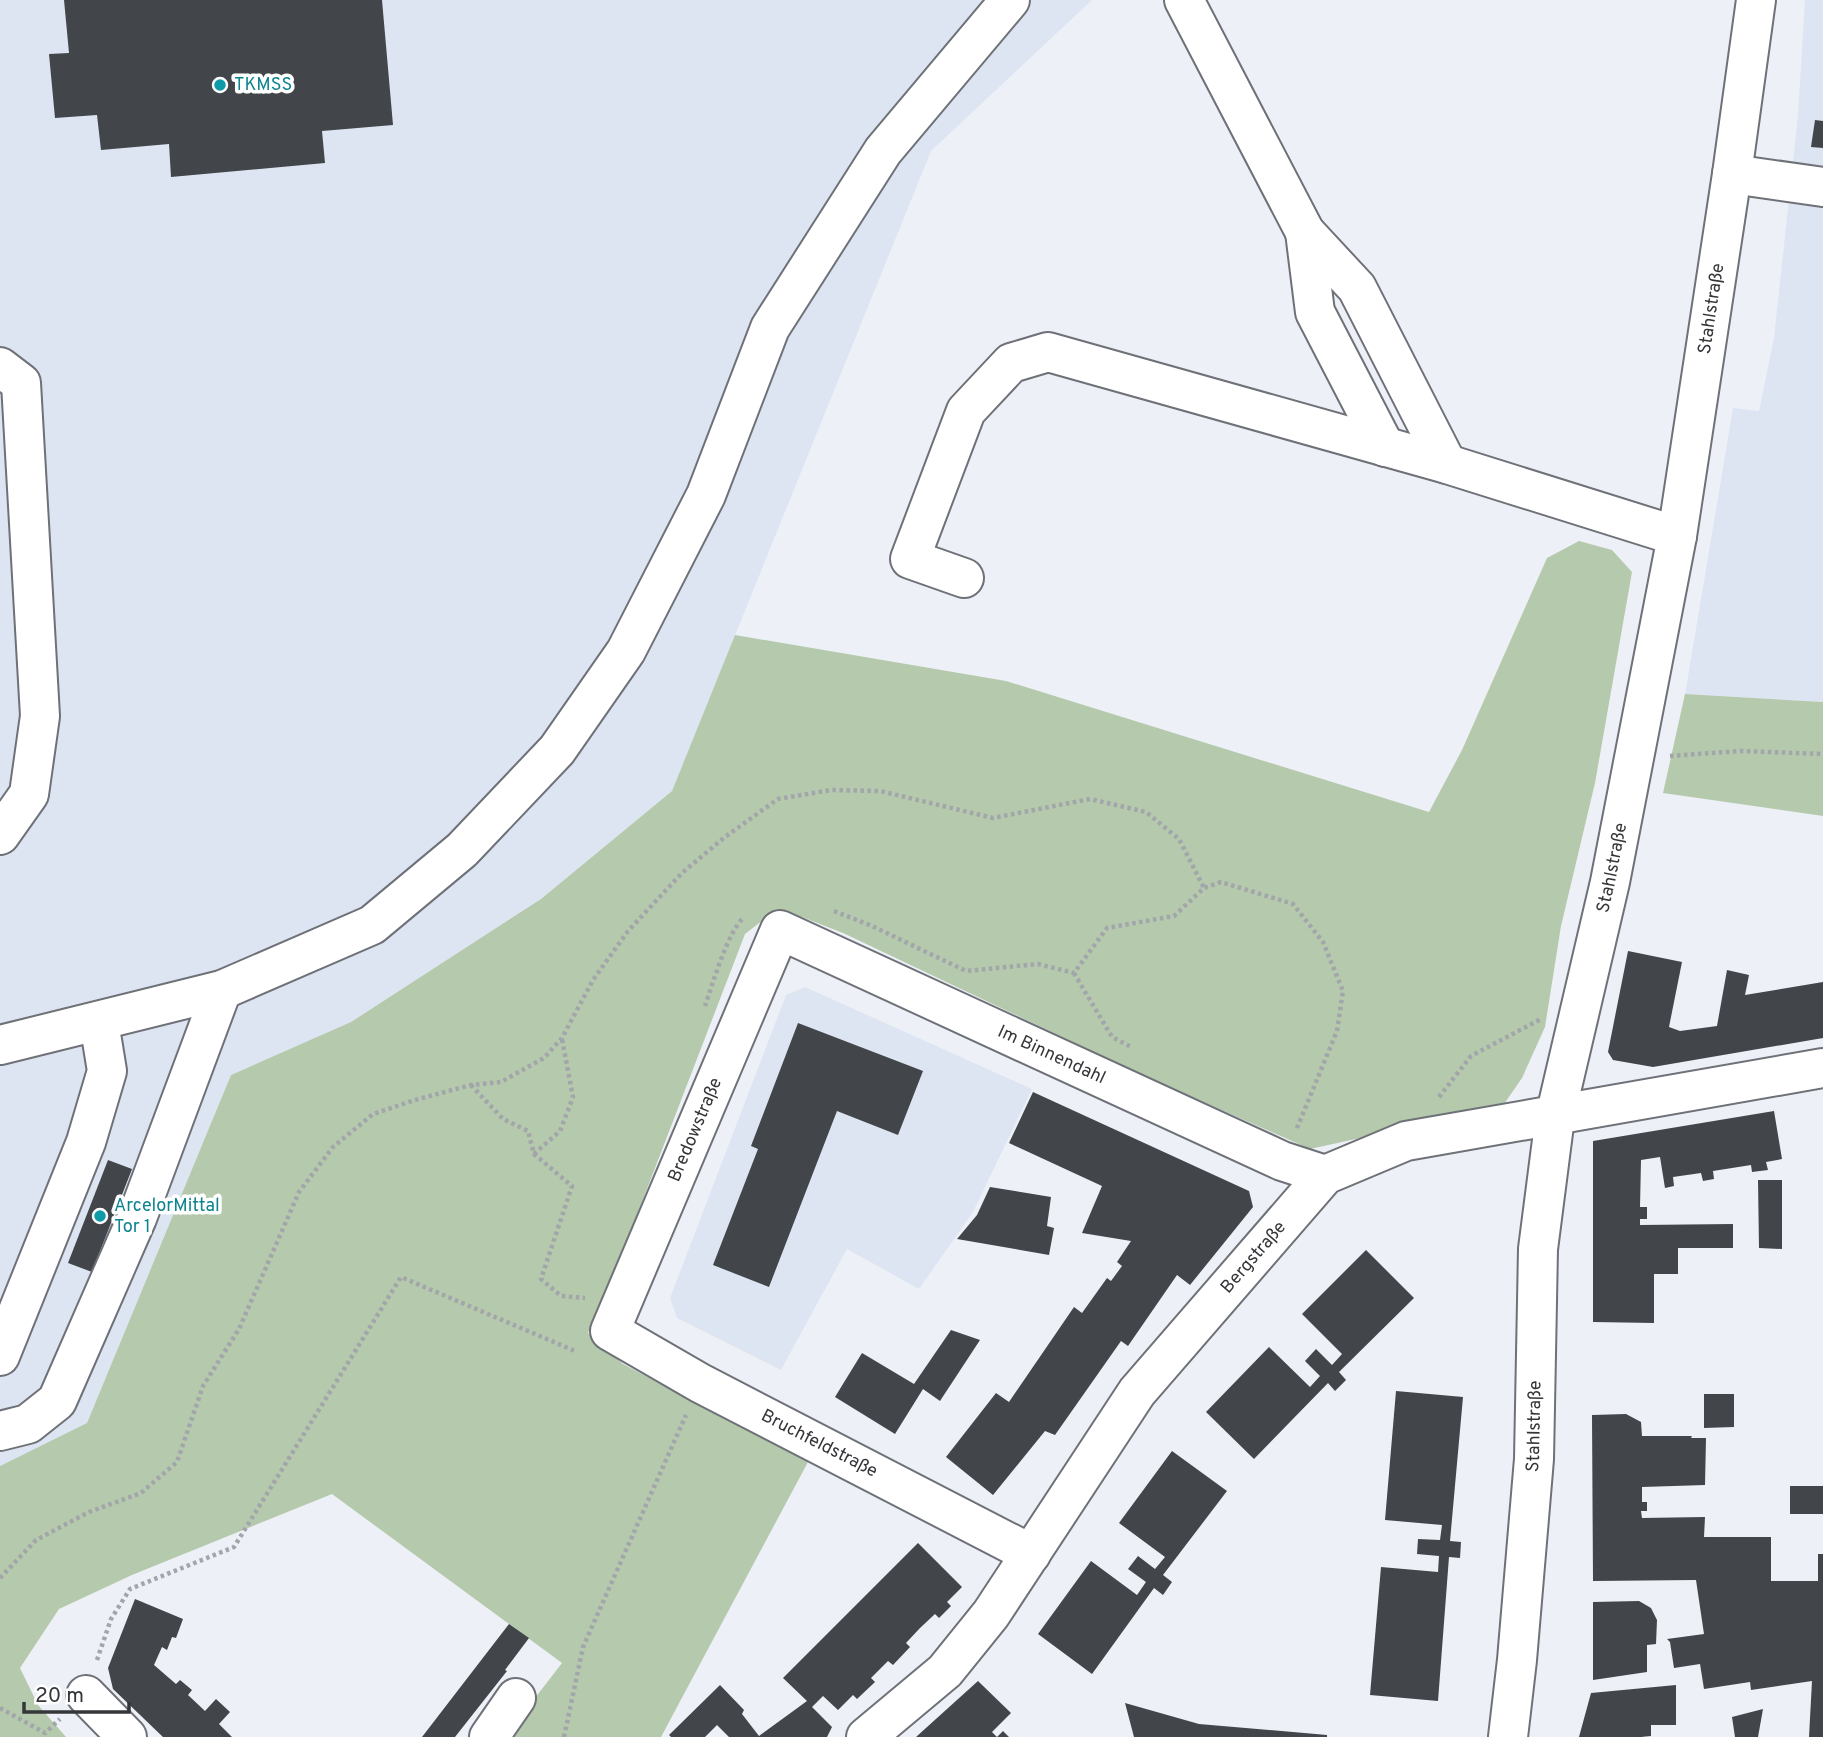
<svg xmlns="http://www.w3.org/2000/svg" width="1823" height="1737" font-family="Overpass,sans-serif">
	<rect width="100%" height="100%" fill="#edf1f7"/>
	<g fill="#dee5f2">
		<path d="M 0,0 L 1092,0 L 931,151 L 672,791 L 541,899 L 351,1022 L 231,1075 L 87,1423 L 0,1466 Z"/>
		<path d="M 1805,0 L 1823,0 L 1823,702 L 1685,694 L 1733,408 L 1759,411 L 1774,338 L 1798,115 Z"/>
		<path d="M 805,987 L 1032,1089 L 973,1212 L 919,1289 L 847,1249 L 781,1370 L 677,1318 L 670,1298 L 786,995 Z"/>
	</g>
	<g fill="#b5c9ad">
		<path d="M 1579,541 L 1612,550 L 1632,572 L 1595,783 L 1561,926 L 1545,1027 L 1522,1078 L 1502,1107 L 1310,1149 L 1147,1077 L 843,933 L 802,917 L 768,916 L 745,934 L 635,1220 L 588,1333 L 623,1364 L 808,1462 L 661,1737 L 505,1737 L 562,1663 L 332,1494 L 132,1575 L 59,1609 L 20,1668 L 38,1705 L 66,1737 L 0,1737 L 0,1466 L 87,1423 L 231,1075 L 351,1022 L 541,899 L 672,791 L 735,635 L 1006,681 L 1429,812 L 1462,750 L 1547,558 Z"/>
		<path d="M 1685,694 L 1823,702 L 1823,816 L 1663,793 Z"/>
	</g>
	<g fill="#42454a">
		<path d="M 64,0 L 382,0 L 393,125 L 322,131 L 325,163 L 171,177 L 169,144 L 101,150 L 97,115 L 55,118 L 49,54 L 69,53 Z"/>
		<path d="M 1815,120 L 1823,121 L 1823,148 L 1811,147 Z"/>
		<path d="M 1628,951 L 1682,962 L 1669,1027 L 1680,1031 L 1717,1026 L 1727,970 L 1749,975 L 1745,995 L 1823,982 L 1823,1038 L 1653,1067 L 1613,1060 L 1608,1052 Z"/>
		<path d="M 798,1023 L 923,1071 L 898,1135 L 837,1111 L 769,1287 L 713,1265 L 758,1149 L 751,1146 Z"/>
		<path d="M 1033,1092 L 1249,1191 L 1253,1207 L 1190,1285 L 1177,1275 L 1128,1346 L 1121,1341 L 1055,1435 L 1045,1431 L 993,1495 L 946,1457 L 996,1393 L 1009,1402 L 1074,1307 L 1082,1313 L 1107,1278 L 1111,1281 L 1122,1266 L 1117,1262 L 1131,1241 L 1082,1233 L 1102,1186 L 1009,1143 Z"/>
		<path d="M 1774,1111 L 1782,1159 L 1766,1162 L 1768,1170 L 1752,1172 L 1751,1165 L 1713,1171 L 1714,1179 L 1703,1181 L 1701,1173 L 1673,1177 L 1674,1186 L 1665,1188 L 1660,1157 L 1641,1160 L 1640,1207 L 1647,1207 L 1647,1219 L 1640,1219 L 1640,1225 L 1733,1224 L 1733,1248 L 1678,1248 L 1678,1274 L 1654,1274 L 1654,1323 L 1593,1322 L 1593,1141 Z"/>
		<path d="M 108,1160 L 132,1169 L 92,1272 L 68,1263 Z"/>
		<path d="M 1758,1180 L 1782,1180 L 1782,1249 L 1759,1248 Z"/>
		<path d="M 990,1187 L 1051,1197 L 1047,1226 L 1054,1228 L 1049,1255 L 957,1239 L 977,1215 Z"/>
		<path d="M 1366,1250 L 1414,1298 L 1339,1372 L 1346,1380 L 1335,1391 L 1328,1383 L 1254,1459 L 1206,1412 L 1269,1347 L 1310,1387 L 1320,1376 L 1305,1361 L 1316,1349 L 1332,1365 L 1342,1354 L 1302,1314 Z"/>
		<path d="M 951,1330 L 980,1340 L 940,1401 L 923,1389 L 895,1434 L 835,1397 L 862,1353 L 914,1384 Z"/>
		<path d="M 1396,1391 L 1463,1397 L 1450,1541 L 1461,1542 L 1460,1558 L 1449,1557 L 1438,1701 L 1370,1695 L 1381,1567 L 1438,1572 L 1439,1556 L 1417,1554 L 1418,1539 L 1440,1540 L 1442,1525 L 1385,1520 Z"/>
		<path d="M 1704,1394 L 1734,1394 L 1734,1427 L 1704,1428 Z"/>
		<path d="M 1626,1414 L 1641,1422 L 1642,1436 L 1692,1436 L 1691,1438 L 1706,1438 L 1705,1485 L 1642,1487 L 1642,1502 L 1647,1502 L 1647,1511 L 1641,1511 L 1642,1518 L 1705,1517 L 1704,1537 L 1771,1537 L 1771,1581 L 1818,1581 L 1818,1554 L 1823,1554 L 1823,1737 L 1809,1737 L 1812,1681 L 1751,1690 L 1750,1682 L 1704,1689 L 1700,1664 L 1674,1668 L 1670,1642 L 1667,1639 L 1704,1634 L 1696,1580 L 1593,1581 L 1592,1415 Z"/>
		<path d="M 1172,1451 L 1227,1491 L 1163,1575 L 1172,1582 L 1163,1595 L 1154,1588 L 1092,1674 L 1038,1634 L 1091,1561 L 1137,1595 L 1146,1582 L 1128,1569 L 1138,1556 L 1155,1569 L 1165,1557 L 1119,1523 Z"/>
		<rect x="1790" y="1486" width="33" height="28"/>
		<path d="M 918,1543 L 962,1587 L 947,1602 L 951,1606 L 939,1618 L 935,1614 L 920,1628 L 906,1643 L 910,1647 L 893,1665 L 888,1661 L 871,1678 L 875,1682 L 857,1699 L 853,1695 L 838,1710 L 823,1696 L 812,1707 L 832,1727 L 827,1737 L 729,1737 L 717,1725 L 705,1737 L 671,1737 L 669,1735 L 720,1685 L 744,1710 L 742,1714 L 759,1736 L 807,1701 L 783,1678 Z"/>
		<path d="M 135,1599 L 183,1619 L 176,1638 L 172,1637 L 167,1650 L 162,1647 L 154,1665 L 176,1684 L 180,1680 L 192,1690 L 188,1695 L 205,1711 L 216,1699 L 230,1712 L 219,1724 L 232,1737 L 163,1737 L 113,1689 L 108,1668 Z"/>
		<path d="M 1639,1601 L 1651,1608 L 1657,1620 L 1656,1644 L 1647,1645 L 1647,1672 L 1593,1680 L 1593,1602 Z"/>
		<path d="M 509,1624 L 529,1638 L 505,1670 L 507,1671 L 455,1737 L 422,1737 Z"/>
		<path d="M 978,1681 L 1011,1713 L 992,1732 L 997,1737 L 1003,1731 L 1009,1737 L 916,1737 Z"/>
		<path d="M 1676,1685 L 1676,1725 L 1651,1725 L 1651,1736 L 1641,1737 L 1579,1737 L 1591,1693 Z"/>
		<path d="M 1125,1703 L 1199,1724 L 1327,1735 L 1327,1737 L 1134,1737 Z"/>
		<path d="M 1763,1709 L 1758,1737 L 1735,1737 L 1732,1717 Z"/>
	</g>
	<g fill="none" stroke-linecap="round" stroke-linejoin="round">
		<g stroke="#6e7177" stroke-width="42">
			<g id="minor">
				<path d="M 1184,0 L 1305,232 L 1357,288 L 1447,464"/>
				<path d="M 1732,174 L 1823,187"/>
				<path d="M 1305,232 L 1315,312 L 1385,447"/>
				<path d="M 0,367 L 21,383 L 40,716 L 29,794 L 0,835"/>
				<path d="M 964,578 L 910,559 L 966,411 L 1011,363 L 1048,352 L 1447,464 L 1677,536"/>
				<path d="M 0,1045 L 222,990 L 372,925 L 462,850 L 557,750 L 626,651 L 706,495 L 770,328 L 883,151 L 1010,0"/>
				<path d="M 0,1356 L 86,1142 L 107,1071 L 99,1022"/>
				<path d="M 0,1431 L 28,1424 L 57,1401 L 137,1218 L 222,990"/>
				<path id="s1" d="M 1031,1554 L 700,1383 L 610,1331 L 780,930 L 1282,1161 L 1325,1175"/>
				<path d="M 86,1695 L 127,1737"/>
				<path d="M 489,1737 L 516,1698"/>
				<path id="s2" d="M 866,1737 L 945,1671 L 991,1614 L 1137,1392 L 1325,1175 L 1406,1141 L 1823,1068"/>
				<path id="s3" d="M 1508,1737 L 1517,1660 L 1534,1459 L 1538,1249 L 1555,1117 L 1610,882 L 1677,536 L 1732,174 L 1756,0"/>
			</g>
		</g>
		<g stroke="#a2a5aa" stroke-width="4.5" stroke-dasharray="3.5 3.5" stroke-linecap="butt">
			<path d="M 1670,756 L 1741,751 L 1823,754"/>
			<path d="M 834,911 L 872,926 L 966,971 L 1038,964 L 1074,973 L 1107,928 L 1174,916 L 1204,888 L 1221,882 L 1293,904 L 1323,942 L 1343,991 L 1337,1031 L 1297,1128"/>
			<path d="M 1074,973 L 1112,1037 L 1133,1048"/>
			<path d="M 705,1006 C 713,983 727,934 743,918"/>
			<path d="M 471,1085 L 503,1119 L 528,1131 L 534,1154 L 572,1186 L 541,1279 L 561,1296 L 585,1298"/>
			<path d="M 1439,1097 L 1471,1056 L 1541,1019"/>
			<path d="M 534,1154 L 560,1131 L 573,1097 L 562,1039"/>
			<path d="M 0,1578 L 36,1540 L 89,1512 L 141,1493 L 177,1462 L 203,1386 L 239,1329 L 299,1192 L 333,1147 L 373,1114 L 415,1100 L 471,1085 L 501,1082 L 544,1058 L 562,1038 L 593,980 L 628,931 L 682,873 L 725,837 L 778,799 L 831,790 L 880,791 L 993,818 L 1090,799 L 1146,812 L 1179,839 L 1204,888"/>
			<path d="M 97,1660 L 111,1619 L 130,1589 L 234,1547 L 401,1277 L 575,1351"/>
			<path d="M 0,1708 L 45,1733 L 60,1719"/>
			<path d="M 564,1737 L 583,1647 L 686,1415"/>
		</g>
		<use href="#minor" stroke="#fff" stroke-width="38"/>
	</g>
	<g fill="#0f9aa8" stroke="#fff" stroke-width="2.5">
		<circle cx="220" cy="85" r="7"/>
		<circle cx="100" cy="1216" r="7"/>
	</g>
	<g text-anchor="middle" dominant-baseline="central" stroke-width="7" stroke-linejoin="round" paint-order="stroke">
		<g font-size="18" fill="#0d838f" stroke="#fff" text-anchor="start">
			<text x="234" y="85">TKMSS</text>
			<text x="114" y="1206">ArcelorMittal<tspan x="114" dy="21">Tor 1</tspan></text>
		</g>
		<g font-size="18" fill="#353639" stroke="#fff">
			<text stroke="none"><textPath href="#s3" startOffset="1446">Stahlstraße</textPath></text>
			<text stroke="none"><textPath href="#s3" startOffset="878">Stahlstraße</textPath></text>
			<text stroke="none"><textPath href="#s1" startOffset="1211">Im Binnendahl</textPath></text>
			<text stroke="none"><textPath href="#s1" startOffset="695">Bredowstraße</textPath></text>
			<text stroke="none"><textPath href="#s2" startOffset="620">Bergstraße</textPath></text>
			<text stroke="none"><textPath href="#s3" startOffset="312">Stahlstraße</textPath></text>
			<text transform="translate(819 1444) rotate(27)">Bruchfeldstraße</text>
		</g>
	</g>
	<path d="M24 1702v10h105v-10" fill="none" stroke="#353639" stroke-width="3.5"/>
	<text x="35" y="1702" font-size="21" fill="#353639" stroke="#ffffff" stroke-width="5" paint-order="stroke">20 m</text>
</svg>
